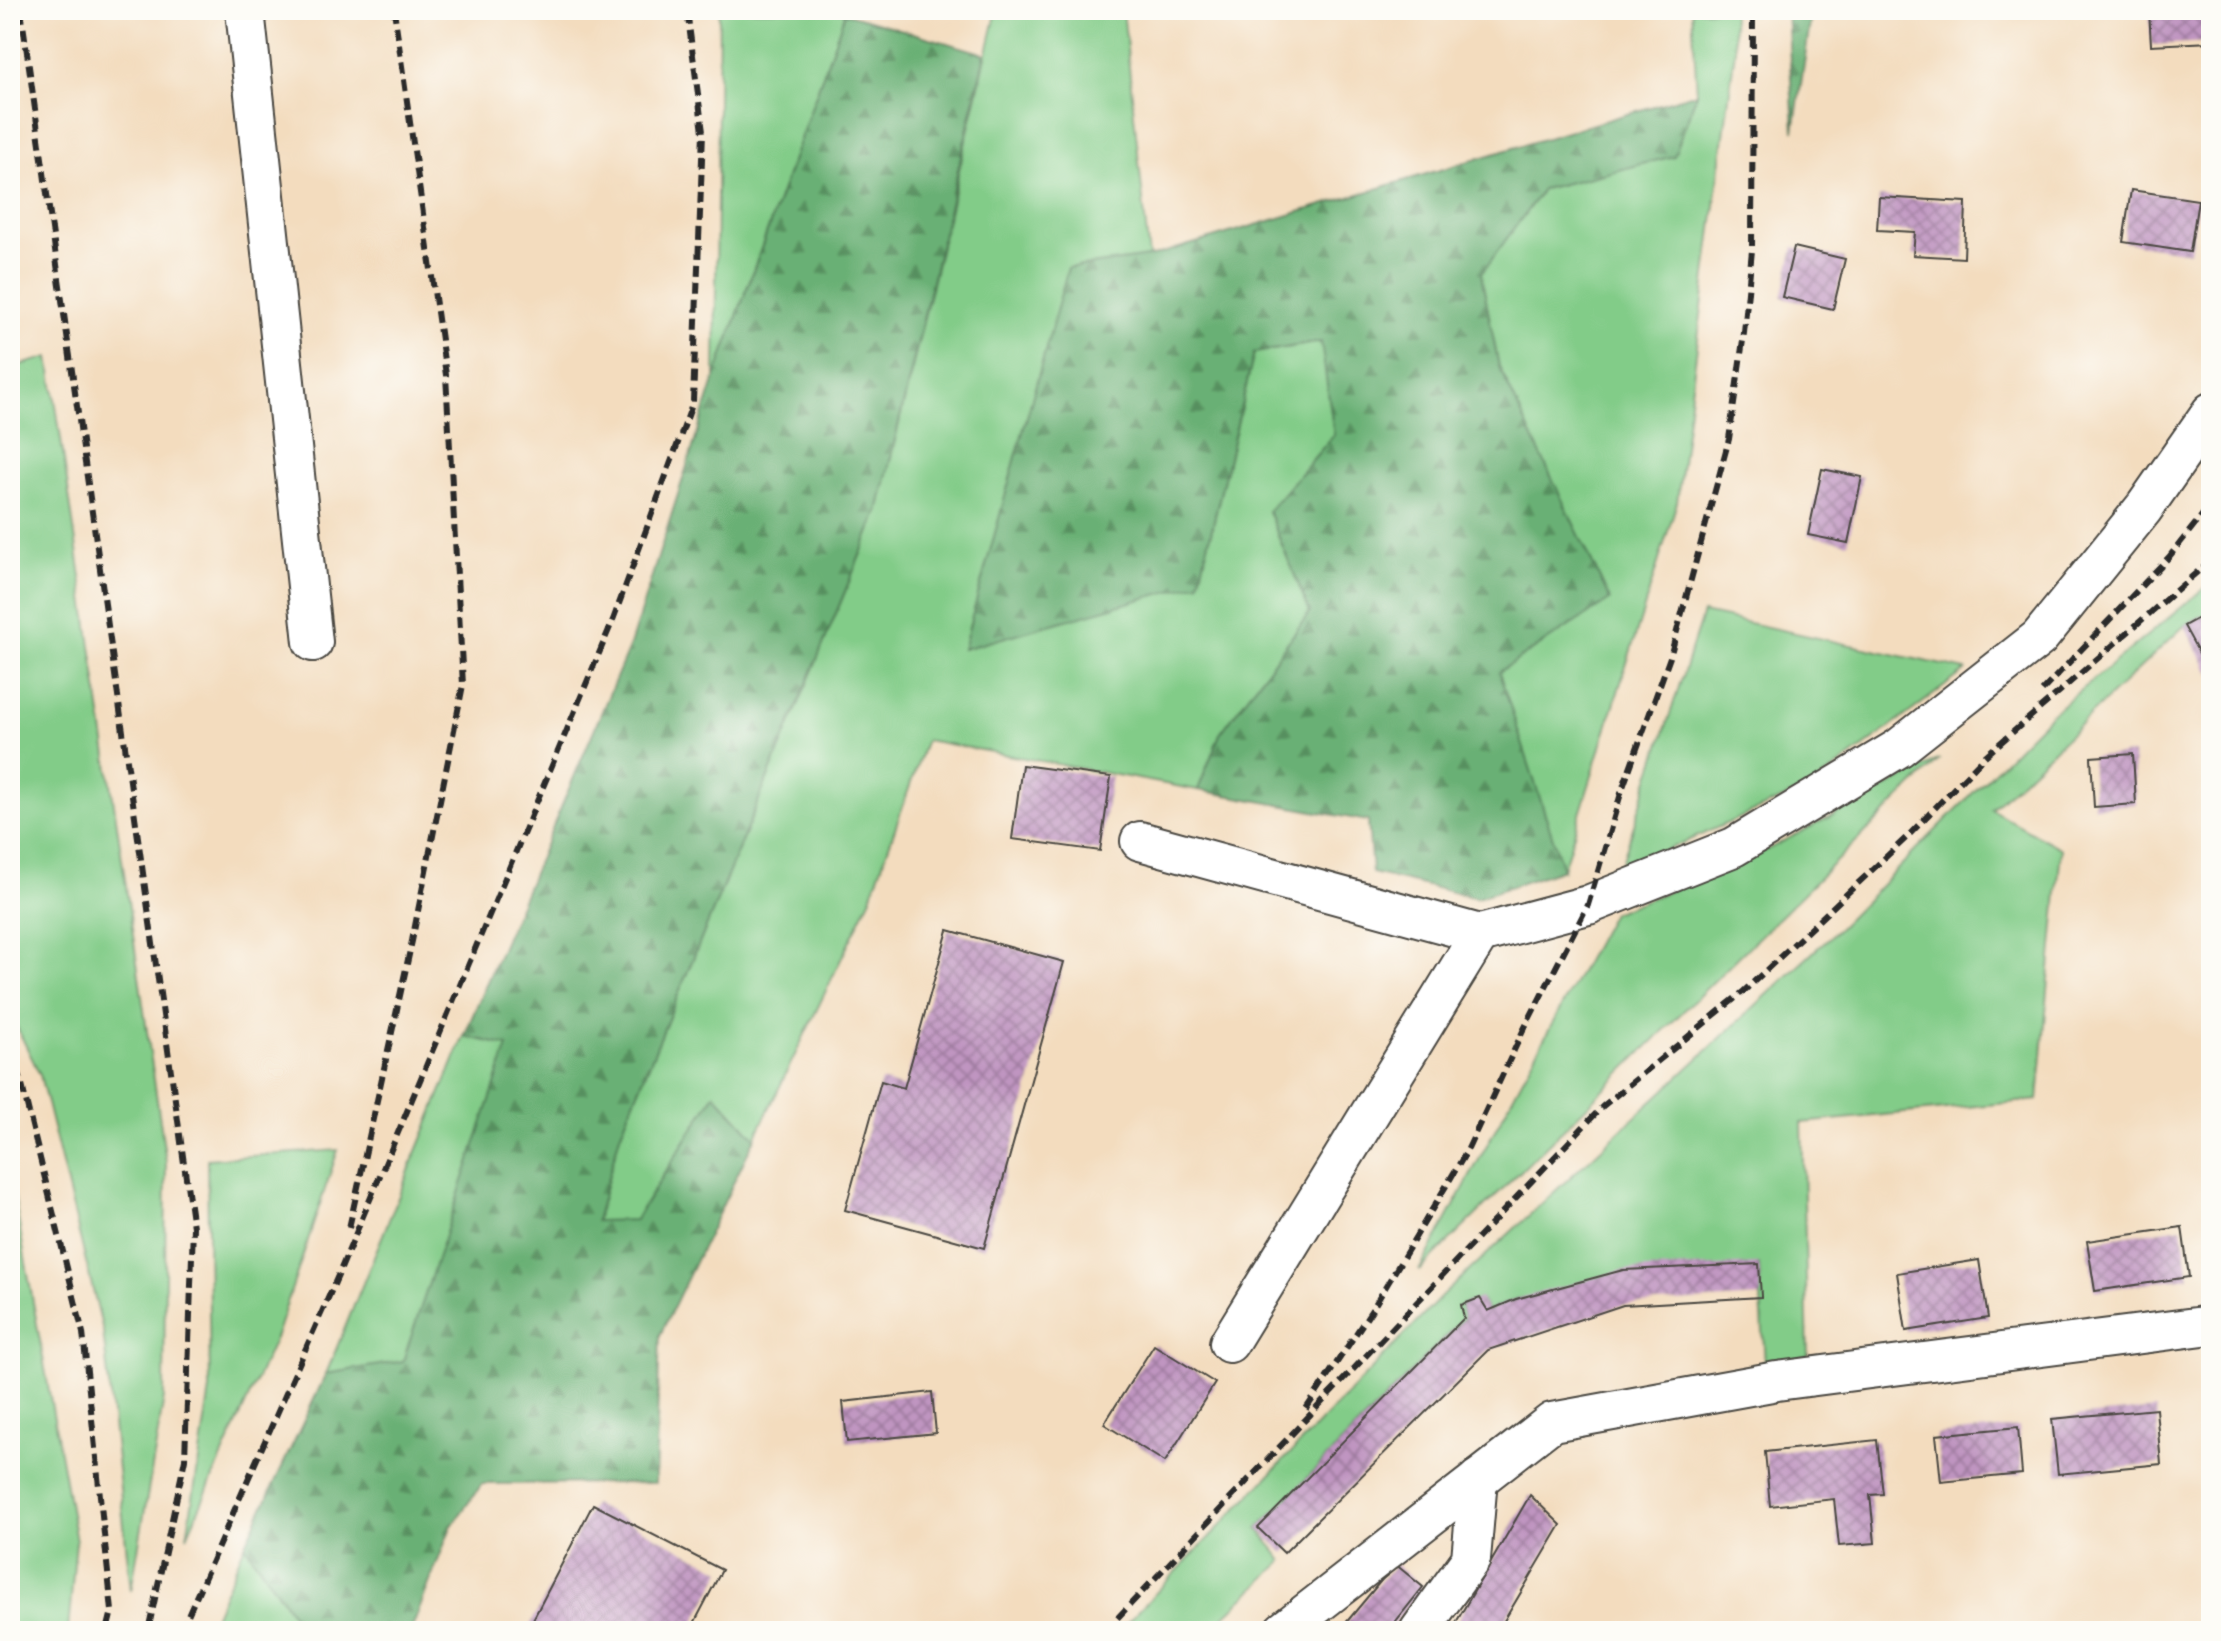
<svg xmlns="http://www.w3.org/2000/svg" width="2221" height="1641" font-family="Alegreya,serif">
	<defs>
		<pattern id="forest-firs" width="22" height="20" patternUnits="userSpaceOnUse" patternTransform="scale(2)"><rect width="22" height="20" fill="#69b074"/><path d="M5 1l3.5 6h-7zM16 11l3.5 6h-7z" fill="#578f5f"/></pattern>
		<pattern id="building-cross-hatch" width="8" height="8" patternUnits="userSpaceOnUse" patternTransform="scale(2)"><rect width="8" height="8" fill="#c095c1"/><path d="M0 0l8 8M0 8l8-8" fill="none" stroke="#9c7a9d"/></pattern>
	</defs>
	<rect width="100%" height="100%" fill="#fdfcf7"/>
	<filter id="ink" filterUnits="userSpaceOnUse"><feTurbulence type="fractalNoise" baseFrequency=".0125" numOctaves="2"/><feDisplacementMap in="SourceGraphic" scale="16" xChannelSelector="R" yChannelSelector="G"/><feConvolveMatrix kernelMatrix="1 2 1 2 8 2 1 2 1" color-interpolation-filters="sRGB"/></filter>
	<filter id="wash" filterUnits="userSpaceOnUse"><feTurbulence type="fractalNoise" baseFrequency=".006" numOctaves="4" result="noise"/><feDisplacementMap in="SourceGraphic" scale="32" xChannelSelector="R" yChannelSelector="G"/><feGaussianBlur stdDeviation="1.8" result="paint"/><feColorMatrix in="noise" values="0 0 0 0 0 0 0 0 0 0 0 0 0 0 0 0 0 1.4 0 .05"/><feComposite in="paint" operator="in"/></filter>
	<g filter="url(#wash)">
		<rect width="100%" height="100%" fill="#f3dcbe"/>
		<g fill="#82cc88" stroke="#567c5a" stroke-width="2">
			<path d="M 719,10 L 834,10 L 845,13 L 715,378 Z"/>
			<path d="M 997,10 L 1123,10 L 1149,257 L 1068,269 L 1199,583 L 1254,353 L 1322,342 L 1334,435 L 1268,511 L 1310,612 L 1220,734 L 1198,790 L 926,740 L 871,897 L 755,1138 L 715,1094 L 634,1221 L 596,1222 L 620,1135 L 878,512 Z"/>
			<path d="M 1692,10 L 1732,10 L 1735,50 L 1677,502 L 1563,869 L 1498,672 L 1609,599 L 1499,367 L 1480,274 L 1543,189 L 1674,156 L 1697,93 Z"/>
			<path d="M 49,357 L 166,1162 L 164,1398 L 131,1591 L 103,1331 L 40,1075 L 10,1013 L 10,368 Z"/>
			<path d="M 2211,583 L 2211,611 L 2184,626 L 1991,809 L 2061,849 L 2038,1100 L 1802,1123 L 1808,1356 L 1765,1365 L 1759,1265 L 1516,1299 L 1488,1311 L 1480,1299 L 1461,1305 L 1464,1318 L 1258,1528 L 1283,1561 L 1209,1631 L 1119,1631 L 1444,1294 L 1836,931 L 2050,715 Z"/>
			<path d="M 1703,613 L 1966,670 L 1812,786 L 1619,871 Z"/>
			<path d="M 1940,759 L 1419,1271 L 1612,913 L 1742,863 Z"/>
			<path d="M 464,1036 L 509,1046 L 403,1362 L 326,1374 Z"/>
			<path d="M 338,1150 L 276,1336 L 187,1536 L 210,1390 L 207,1159 Z"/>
			<path d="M 10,1174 L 76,1541 L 68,1631 L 10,1631 Z"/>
			<path d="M 245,1545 L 299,1625 L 297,1631 L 208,1631 Z"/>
		</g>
		<g fill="url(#forest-firs)" stroke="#4a6e50" stroke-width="2">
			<path d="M 1787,10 L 1812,10 L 1794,131 Z"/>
			<path d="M 845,13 L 985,54 L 878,512 L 620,1135 L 596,1221 L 635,1220 L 715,1094 L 755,1138 L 660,1335 L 655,1483 L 482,1484 L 451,1527 L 411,1631 L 297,1631 L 299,1624 L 245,1545 L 326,1374 L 403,1361 L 508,1046 L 464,1036 L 630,645 L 715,378 Z"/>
			<path d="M 1697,93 L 1674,156 L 1543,189 L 1481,274 L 1499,367 L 1610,600 L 1499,672 L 1563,869 L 1477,898 L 1372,873 L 1368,821 L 1198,790 L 1220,734 L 1310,612 L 1268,511 L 1334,435 L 1321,342 L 1254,353 L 1199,583 L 963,649 L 1068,268 L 1149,257 Z"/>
		</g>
		<g id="blocks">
			<g fill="url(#building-cross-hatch)">
				<path d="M 2149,10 L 2211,10 L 2211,42 L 2151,45 Z"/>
				<path d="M 2131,190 L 2198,200 L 2190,252 L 2123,242 Z"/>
				<path d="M 1879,197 L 1966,202 L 1964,258 L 1913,255 L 1915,232 L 1877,230 Z"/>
				<path d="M 1794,247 L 1845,259 L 1833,309 L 1782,297 Z"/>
				<path d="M 1822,469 L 1862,477 L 1848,543 L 1808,535 Z"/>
				<path d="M 2211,611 L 2211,675 L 2184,626 Z"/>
				<path d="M 2133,754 L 2136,804 L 2094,807 L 2091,757 Z"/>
				<path d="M 1022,765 L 1111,777 L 1100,851 L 1012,839 Z"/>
				<path d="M 948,930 L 1064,962 L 984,1248 L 845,1210 L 881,1081 L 904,1088 Z"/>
				<path d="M 2182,1227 L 2189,1277 L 2095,1291 L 2087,1241 Z"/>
				<path d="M 1979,1260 L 1988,1318 L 1906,1331 L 1897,1273 Z"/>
				<path d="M 1759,1264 L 1761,1297 L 1623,1305 L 1488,1350 L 1284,1553 L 1258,1528 L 1464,1318 L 1461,1305 L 1480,1298 L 1488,1311 L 1516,1299 L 1623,1270 Z"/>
				<path d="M 1154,1345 L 1215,1383 L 1165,1462 L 1104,1424 Z"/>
				<path d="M 932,1392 L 936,1433 L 847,1442 L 843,1402 Z"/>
				<path d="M 2156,1409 L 2161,1464 L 2058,1474 L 2052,1419 Z"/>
				<path d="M 2018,1427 L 2022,1474 L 1941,1482 L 1936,1435 Z"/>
				<path d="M 1877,1440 L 1883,1494 L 1870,1495 L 1875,1543 L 1839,1546 L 1834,1499 L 1770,1506 L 1765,1452 Z"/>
				<path d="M 1530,1495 L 1561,1525 L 1498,1631 L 1451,1631 Z"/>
				<path d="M 593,1504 L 722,1570 L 690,1631 L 527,1631 Z"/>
				<path d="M 1395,1564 L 1423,1587 L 1388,1631 L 1339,1631 Z"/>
			</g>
		</g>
	</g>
	<g filter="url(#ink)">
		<use href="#blocks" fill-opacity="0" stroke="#494641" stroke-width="2"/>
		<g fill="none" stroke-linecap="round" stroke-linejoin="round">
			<g stroke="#494641" stroke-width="42">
				<g id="minor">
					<path d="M 245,10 L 313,642"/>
					<path d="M 1140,841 L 1480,934 L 1588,905 L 1734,847 L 1899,748 L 2039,638 L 2144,508 L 2211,412"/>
					<path d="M 1229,1343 L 1480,934"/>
					<path d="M 1283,1631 L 1552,1422 L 1777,1381 L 2211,1325"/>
					<path d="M 1419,1631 L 1471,1559 L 1478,1479"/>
				</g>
			</g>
			<use href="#minor" stroke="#fff" stroke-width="38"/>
			<g stroke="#2b2b2b" stroke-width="6" stroke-dasharray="12 6" stroke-linecap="butt">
				<path d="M 21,10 L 193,1227 L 185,1459 L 148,1631"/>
				<path d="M 2042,691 L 2169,557 L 2211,504"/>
				<path d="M 10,1051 L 18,1069 L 83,1333 L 112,1611 L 107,1631"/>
				<path d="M 349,1228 L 412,941 L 463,685 L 446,375 L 394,10"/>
				<path d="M 1306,1409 L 1373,1308 L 1467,1151 L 1523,1031 L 1588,905 L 1622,790 L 1670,657 L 1729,439 L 1744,333 L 1752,250 L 1753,10"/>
				<path d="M 181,1631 L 340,1271 L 613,620 L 693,402 L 703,132 L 687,10"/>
				<path d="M 1105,1631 L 1603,1106 L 1744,991 L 1908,836 L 1984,757 L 2211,560"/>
			</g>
		</g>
	</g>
	<rect width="2221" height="1641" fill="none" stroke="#fdfcf7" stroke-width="40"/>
</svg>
